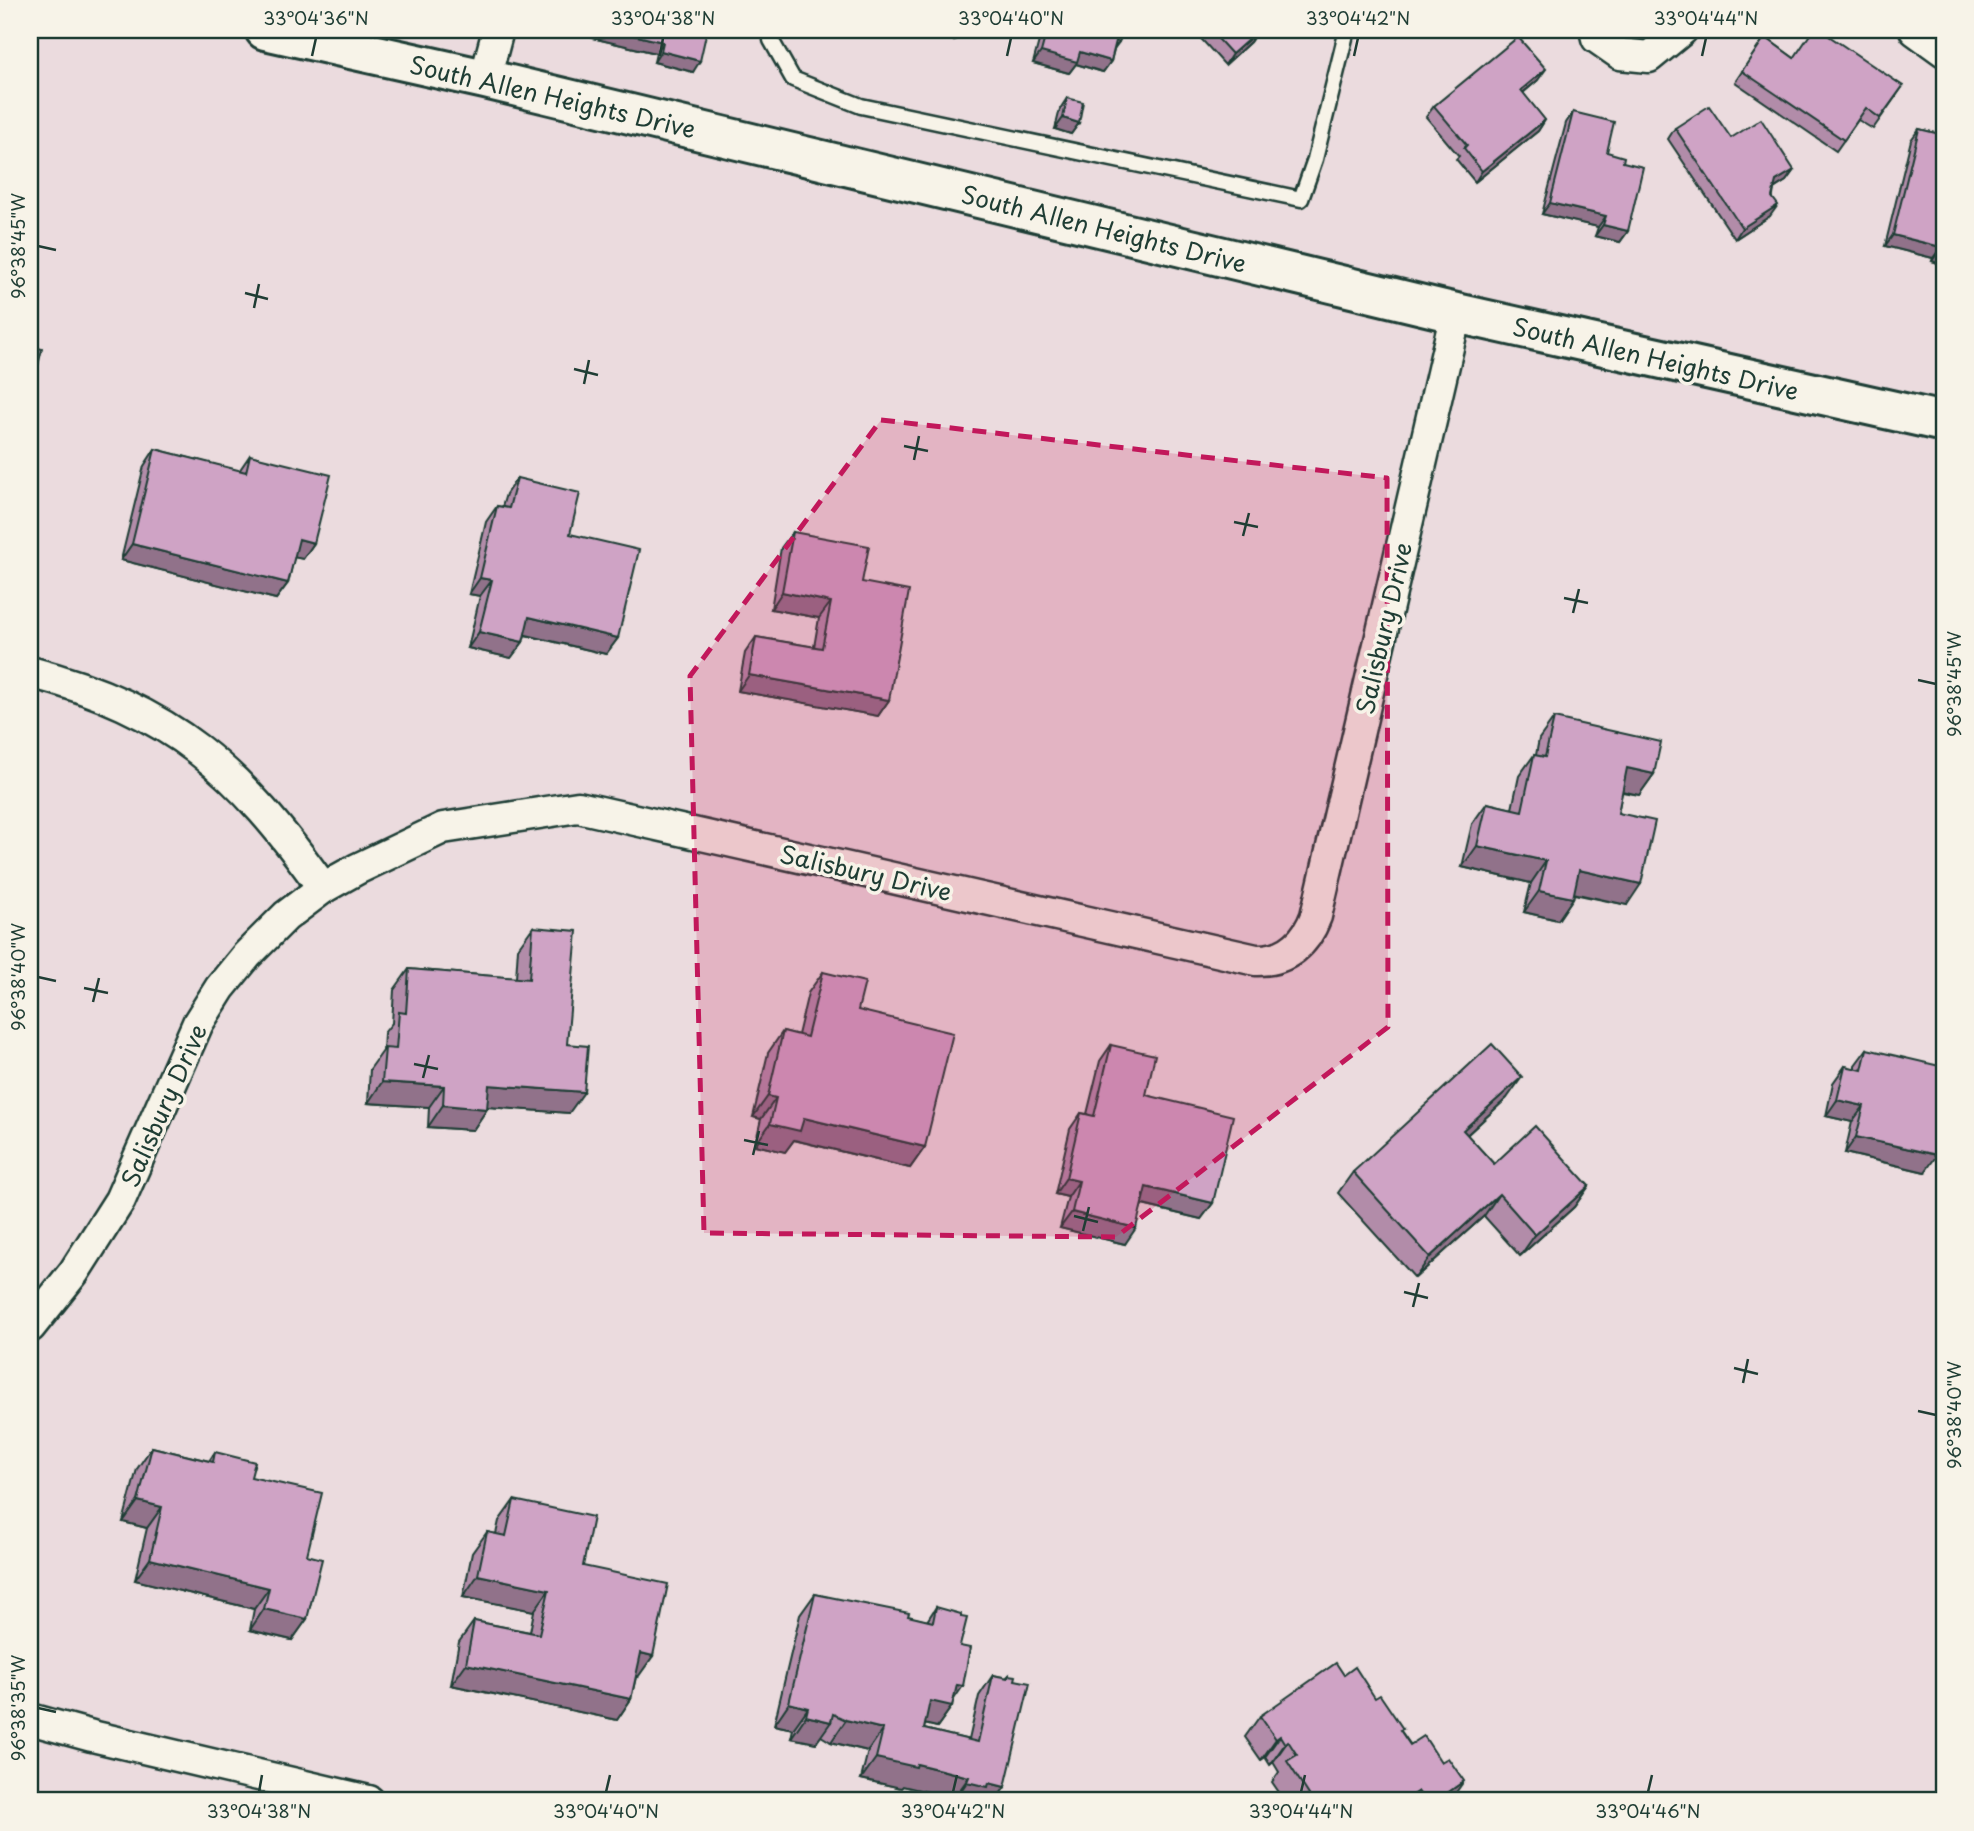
<svg xmlns="http://www.w3.org/2000/svg" width="1974" height="1831" font-family="'Playpen Sans',sans-serif">
	<rect width="100%" height="100%" fill="#ebdbde"/>
	<filter id="ink" filterUnits="userSpaceOnUse"><feTurbulence type="fractalNoise" baseFrequency=".0143" numOctaves="2"/><feDisplacementMap in="SourceGraphic" scale="14" xChannelSelector="R" yChannelSelector="G"/><feConvolveMatrix kernelMatrix="1 2 1 2 8 2 1 2 1" color-interpolation-filters="sRGB"/></filter>
	<g filter="url(#ink)">
		<g fill="none" stroke-linecap="round" stroke-linejoin="round">
			<g stroke="#1f3d34" stroke-width="19">
				<path id="service" d="M 774,30 L 771,40 L 793,79 L 861,106 L 1301,199 L 1315,159 L 1347,30"/>
			</g>
			<g stroke="#1f3d34" stroke-width="35">
				<g id="minor">
					<path d="M 1595,30 L 1597,38 L 1620,54 L 1649,57 L 1682,30"/>
					<path d="M 1915,30 L 1944,51"/>
					<path d="M 485,79 L 498,30"/>
					<path d="M 30,672 C 172,709 240,771 323,888"/>
					<path d="M 30,1327 L 74,1272 L 120,1200 L 198,1023 L 220,988 L 247,955 L 286,916 L 323,888 L 357,869 L 443,828 L 578,807 L 1256,960 C 1287,961 1306,943 1316,916 L 1456,313"/>
					<path d="M 30,1719 L 92,1736 L 369,1801"/>
				</g>
			</g>
			<g stroke="#1f3d34" stroke-width="44">
				<path id="secondary" d="M 265,30 L 485,79 L 1456,313 L 1944,422"/>
			</g>
			<use href="#service" stroke="#f7f3e8" stroke-width="14"/>
			<use href="#minor" stroke="#f7f3e8" stroke-width="30"/>
			<use href="#secondary" stroke="#f7f3e8" stroke-width="38"/>
		</g>
		<g fill="#b28ca9" stroke="#1f3d34" stroke-width="2">
			<path d="M 594,30 L 707,30 L 693,72 L 654,62 L 656,53 L 592,38 Z"/>
			<path d="M 944,30 L 967,30 L 954,41 Z"/>
			<path d="M 1042,30 L 1123,30 L 1119,42 L 1114,49 L 1111,61 L 1103,72 L 1076,64 L 1069,73 L 1033,63 Z"/>
			<path d="M 1193,30 L 1257,30 L 1250,42 L 1225,65 Z"/>
			<path d="M 1765,37 L 1794,58 L 1903,86 L 1873,129 L 1858,120 L 1836,151 L 1735,82 Z"/>
			<path d="M 1538,80 L 1523,93 L 1545,120 L 1538,131 L 1475,182 L 1456,159 L 1459,156 L 1426,117 L 1434,106 Z"/>
			<path d="M 1067,98 L 1079,123 L 1071,134 L 1055,129 L 1060,109 Z"/>
			<path d="M 1573,112 L 1607,152 L 1628,231 L 1620,242 L 1595,236 L 1598,227 L 1542,214 L 1566,123 Z"/>
			<path d="M 1675,128 L 1731,138 L 1794,170 L 1786,181 L 1774,189 L 1770,216 L 1735,239 L 1668,139 Z"/>
			<path d="M 1919,129 L 1944,135 L 1944,265 L 1932,261 L 1933,258 L 1885,246 L 1911,140 Z"/>
			<path d="M 155,449 L 239,471 L 250,455 L 314,543 L 303,559 L 294,557 L 288,583 L 276,599 L 121,560 L 144,466 Z"/>
			<path d="M 517,478 L 570,534 L 618,638 L 606,654 L 525,635 L 523,642 L 511,658 L 468,648 L 480,596 L 469,594 L 486,522 L 497,506 L 502,507 L 506,494 Z"/>
			<path d="M 793,532 L 862,582 L 889,700 L 878,716 L 738,691 L 745,653 L 756,637 L 814,647 L 819,618 L 771,609 L 781,548 Z"/>
			<path d="M 1554,718 L 1654,774 L 1639,795 L 1622,792 L 1618,813 L 1627,905 L 1574,894 L 1573,898 L 1558,920 L 1524,912 L 1531,883 L 1462,867 L 1472,824 L 1487,803 L 1512,809 L 1519,776 L 1534,755 L 1536,755 L 1539,739 Z"/>
			<path d="M 533,927 L 567,1044 L 569,1113 L 488,1107 L 473,1130 L 428,1127 L 429,1107 L 368,1103 L 370,1069 L 383,1051 L 384,1033 L 392,1023 L 394,990 L 409,969 L 516,978 L 518,948 Z"/>
			<path d="M 823,972 L 858,1010 L 925,1147 L 910,1168 L 794,1140 L 785,1152 L 755,1145 L 761,1119 L 753,1117 L 768,1053 L 783,1031 L 798,1035 L 808,993 Z"/>
			<path d="M 1111,1045 L 1146,1095 L 1213,1203 L 1201,1219 L 1142,1205 L 1125,1244 L 1060,1228 L 1068,1197 L 1055,1194 L 1070,1129 L 1081,1113 L 1087,1114 L 1100,1061 Z"/>
			<path d="M 1867,1049 L 1925,1172 L 1845,1153 L 1852,1122 L 1826,1116 L 1833,1083 L 1845,1066 L 1855,1069 L 1855,1065 Z"/>
			<path d="M 1507,1098 L 1467,1135 L 1494,1164 L 1589,1186 L 1574,1207 L 1520,1256 L 1484,1216 L 1415,1278 L 1338,1193 L 1353,1172 Z"/>
			<path d="M 152,1447 L 209,1461 L 215,1452 L 251,1477 L 307,1555 L 307,1619 L 292,1640 L 250,1630 L 254,1609 L 135,1580 L 147,1528 L 123,1522 L 137,1469 Z"/>
			<path d="M 514,1500 L 583,1566 L 638,1677 L 636,1677 L 631,1699 L 617,1720 L 451,1685 L 459,1642 L 474,1621 L 530,1632 L 534,1611 L 463,1597 L 472,1553 L 487,1532 L 496,1534 L 499,1521 Z"/>
			<path d="M 815,1594 L 927,1621 L 936,1607 L 960,1646 L 952,1706 L 937,1727 L 925,1724 L 924,1729 L 969,1740 L 979,1696 L 993,1675 L 1006,1678 L 1009,1675 L 1005,1787 L 995,1801 L 953,1801 L 954,1798 L 903,1786 L 901,1788 L 861,1779 L 868,1751 L 831,1742 L 821,1736 L 816,1743 L 791,1738 L 793,1729 L 774,1725 L 800,1615 Z"/>
			<path d="M 1344,1675 L 1375,1698 L 1401,1731 L 1450,1801 L 1285,1801 L 1272,1782 L 1279,1772 L 1273,1762 L 1270,1765 L 1265,1757 L 1261,1760 L 1245,1737 L 1260,1716 Z"/>
		</g>
		<g fill="#91728a" stroke="#1f3d34" stroke-width="2">
			<path d="M 598,30 L 612,30 L 663,42 L 656,53 L 592,38 Z"/>
			<path d="M 961,30 L 967,30 L 954,41 Z"/>
			<path d="M 1258,31 L 1250,42 L 1225,65 L 1232,54 Z"/>
			<path d="M 661,51 L 700,61 L 693,72 L 654,62 Z"/>
			<path d="M 1041,52 L 1080,52 L 1111,61 L 1103,72 L 1076,64 L 1069,73 L 1033,63 Z"/>
			<path d="M 1546,69 L 1538,80 L 1513,101 L 1521,90 Z"/>
			<path d="M 1063,118 L 1079,123 L 1071,134 L 1055,129 Z"/>
			<path d="M 1545,120 L 1538,131 L 1475,182 L 1482,171 Z"/>
			<path d="M 1794,170 L 1786,181 L 1768,192 L 1776,181 Z"/>
			<path d="M 1550,203 L 1606,216 L 1598,227 L 1542,214 Z"/>
			<path d="M 1778,205 L 1770,216 L 1735,239 L 1742,228 Z"/>
			<path d="M 1603,225 L 1628,231 L 1620,242 L 1595,236 Z"/>
			<path d="M 1893,235 L 1941,247 L 1933,258 L 1885,246 Z"/>
			<path d="M 1940,250 L 1944,252 L 1944,265 L 1932,261 Z"/>
			<path d="M 299,539 L 314,543 L 303,559 L 288,556 Z"/>
			<path d="M 132,544 L 288,583 L 276,599 L 121,560 Z"/>
			<path d="M 480,578 L 492,580 L 480,596 L 469,594 Z"/>
			<path d="M 782,592 L 831,602 L 819,618 L 771,609 Z"/>
			<path d="M 529,617 L 618,638 L 606,654 L 518,633 Z"/>
			<path d="M 479,632 L 523,642 L 511,658 L 468,648 Z"/>
			<path d="M 749,675 L 889,700 L 878,716 L 738,691 Z"/>
			<path d="M 1627,768 L 1654,774 L 1639,795 L 1613,789 Z"/>
			<path d="M 1477,846 L 1546,861 L 1531,883 L 1462,867 Z"/>
			<path d="M 1579,870 L 1641,884 L 1627,905 L 1564,891 Z"/>
			<path d="M 1539,891 L 1573,898 L 1558,920 L 1524,912 Z"/>
			<path d="M 1522,1077 L 1507,1098 L 1448,1152 L 1463,1130 Z"/>
			<path d="M 382,1082 L 444,1086 L 429,1107 L 368,1103 Z"/>
			<path d="M 489,1085 L 584,1092 L 569,1113 L 474,1106 Z"/>
			<path d="M 768,1096 L 776,1098 L 761,1119 L 753,1117 Z"/>
			<path d="M 1837,1100 L 1864,1106 L 1852,1122 L 1826,1116 Z"/>
			<path d="M 443,1105 L 487,1109 L 473,1130 L 428,1127 Z"/>
			<path d="M 804,1118 L 925,1147 L 910,1168 L 794,1140 L 785,1152 L 755,1145 L 770,1124 Z"/>
			<path d="M 1856,1137 L 1937,1155 L 1925,1172 L 1845,1153 Z"/>
			<path d="M 1066,1178 L 1079,1181 L 1068,1197 L 1055,1194 Z"/>
			<path d="M 1589,1186 L 1574,1207 L 1520,1256 L 1535,1235 Z"/>
			<path d="M 1146,1187 L 1213,1203 L 1201,1219 L 1135,1203 Z"/>
			<path d="M 1499,1194 L 1484,1216 L 1415,1278 L 1430,1257 Z"/>
			<path d="M 1072,1212 L 1136,1228 L 1125,1244 L 1060,1228 Z"/>
			<path d="M 138,1501 L 162,1507 L 147,1528 L 123,1522 Z"/>
			<path d="M 150,1559 L 269,1588 L 254,1609 L 135,1580 Z"/>
			<path d="M 478,1575 L 549,1590 L 534,1611 L 463,1597 Z"/>
			<path d="M 264,1609 L 307,1619 L 292,1640 L 250,1630 Z"/>
			<path d="M 641,1653 L 653,1656 L 638,1677 L 627,1674 Z"/>
			<path d="M 466,1664 L 631,1699 L 617,1720 L 451,1685 Z"/>
			<path d="M 957,1685 L 963,1686 L 950,1705 L 952,1706 L 937,1727 L 915,1722 L 930,1701 Z"/>
			<path d="M 789,1703 L 808,1708 L 793,1729 L 774,1725 Z"/>
			<path d="M 806,1716 L 831,1722 L 816,1743 L 791,1738 Z"/>
			<path d="M 846,1720 L 883,1729 L 868,1751 L 831,1742 Z"/>
			<path d="M 1280,1736 L 1265,1757 L 1261,1760 L 1276,1739 Z"/>
			<path d="M 1288,1741 L 1273,1762 L 1270,1765 L 1285,1744 Z"/>
			<path d="M 876,1758 L 917,1764 L 969,1777 L 954,1798 L 903,1786 L 901,1788 L 861,1779 Z"/>
			<path d="M 1464,1781 L 1450,1801 L 1436,1801 Z"/>
			<path d="M 967,1782 L 989,1783 L 1005,1787 L 995,1801 L 954,1801 Z"/>
			<path d="M 1418,1791 L 1411,1801 L 1403,1801 Z"/>
		</g>
		<g fill="#cfa3c5" stroke="#1f3d34" stroke-width="2">
			<path d="M 612,30 L 707,30 L 700,61 L 661,51 L 663,42 Z"/>
			<path d="M 1047,30 L 1123,30 L 1119,42 L 1116,41 L 1111,61 L 1080,52 L 1077,62 L 1041,52 Z"/>
			<path d="M 1210,30 L 1257,30 L 1258,31 L 1232,54 Z"/>
			<path d="M 1813,30 L 1820,30 L 1903,86 L 1880,118 L 1866,108 L 1844,140 L 1742,71 L 1765,37 L 1794,58 Z"/>
			<path d="M 1518,37 L 1546,69 L 1521,90 L 1545,120 L 1482,171 L 1464,148 L 1467,145 L 1434,106 Z"/>
			<path d="M 1067,98 L 1083,102 L 1079,123 L 1063,118 Z"/>
			<path d="M 1709,106 L 1731,138 L 1761,119 L 1794,170 L 1776,181 L 1772,197 L 1778,205 L 1742,228 L 1675,128 Z"/>
			<path d="M 1573,112 L 1614,122 L 1607,152 L 1624,157 L 1623,162 L 1643,167 L 1628,231 L 1603,225 L 1606,216 L 1550,203 Z"/>
			<path d="M 1919,129 L 1944,135 L 1944,252 L 1940,250 L 1941,247 L 1893,235 Z"/>
			<path d="M 30,346 L 42,349 L 32,390 L 30,390 Z"/>
			<path d="M 155,449 L 246,472 L 250,455 L 331,475 L 314,543 L 299,539 L 288,583 L 132,544 Z"/>
			<path d="M 517,478 L 580,493 L 570,534 L 639,550 L 618,638 L 529,617 L 523,642 L 479,632 L 492,580 L 480,578 L 497,506 L 509,508 Z"/>
			<path d="M 793,532 L 869,546 L 862,582 L 909,591 L 889,700 L 749,675 L 756,637 L 822,648 L 831,602 L 782,592 Z"/>
			<path d="M 1554,718 L 1661,742 L 1654,774 L 1627,768 L 1618,813 L 1655,821 L 1641,884 L 1579,870 L 1573,898 L 1539,891 L 1546,861 L 1477,846 L 1487,803 L 1522,811 L 1534,755 L 1545,757 Z"/>
			<path d="M 533,927 L 577,931 L 567,1044 L 588,1046 L 584,1092 L 489,1085 L 487,1109 L 443,1105 L 444,1086 L 382,1082 L 385,1048 L 396,1049 L 399,1012 L 406,1013 L 409,969 L 529,979 Z"/>
			<path d="M 823,972 L 865,982 L 858,1010 L 953,1033 L 925,1147 L 804,1118 L 800,1131 L 770,1124 L 776,1098 L 768,1096 L 783,1031 L 807,1037 Z"/>
			<path d="M 1492,1044 L 1522,1077 L 1463,1130 L 1494,1164 L 1535,1126 L 1589,1186 L 1535,1235 L 1499,1194 L 1430,1257 L 1353,1172 Z"/>
			<path d="M 1111,1045 L 1155,1055 L 1146,1095 L 1233,1116 L 1213,1203 L 1146,1187 L 1136,1228 L 1072,1212 L 1079,1181 L 1066,1178 L 1081,1113 L 1094,1116 Z"/>
			<path d="M 1867,1049 L 1944,1067 L 1944,1123 L 1937,1155 L 1856,1137 L 1864,1106 L 1837,1100 L 1845,1066 L 1862,1070 Z"/>
			<path d="M 152,1447 L 213,1462 L 215,1452 L 255,1462 L 251,1477 L 322,1493 L 307,1555 L 322,1559 L 307,1619 L 264,1609 L 269,1588 L 150,1559 L 162,1507 L 138,1501 Z"/>
			<path d="M 514,1500 L 593,1517 L 583,1566 L 668,1584 L 653,1656 L 641,1653 L 631,1699 L 466,1664 L 474,1621 L 539,1634 L 549,1590 L 478,1575 L 487,1532 L 506,1536 Z"/>
			<path d="M 815,1594 L 909,1613 L 908,1616 L 933,1622 L 936,1607 L 961,1614 L 961,1617 L 967,1618 L 960,1646 L 970,1648 L 963,1686 L 957,1685 L 952,1706 L 930,1701 L 924,1729 L 978,1742 L 993,1675 L 1008,1678 L 1009,1675 L 1016,1676 L 1015,1680 L 1030,1683 L 1005,1787 L 989,1783 L 988,1787 L 967,1782 L 969,1777 L 917,1764 L 916,1767 L 876,1758 L 883,1729 L 846,1720 L 833,1714 L 831,1722 L 806,1716 L 808,1708 L 789,1703 Z"/>
			<path d="M 1336,1663 L 1344,1675 L 1355,1667 L 1375,1698 L 1380,1695 L 1403,1729 L 1400,1730 L 1410,1745 L 1424,1736 L 1441,1762 L 1448,1758 L 1464,1781 L 1436,1801 L 1425,1801 L 1418,1791 L 1403,1801 L 1299,1801 L 1309,1795 L 1287,1761 L 1297,1755 L 1288,1741 L 1285,1744 L 1280,1736 L 1276,1739 L 1260,1716 Z"/>
		</g>
	</g>
	<path fill="#c2185b" fill-opacity="0.2" stroke="#c2185b" stroke-width="5" stroke-dasharray="14 9" stroke-linejoin="round" d="M 881,420 L 1387,478 L 1388,1027 L 1116,1237 L 704,1233 L 690,676 Z"/>
	<path fill="none" stroke="#1f3d34" stroke-width="2.5" d="M 312,56 L 316,38M 660,56 L 663,38M 1007,56 L 1011,38M 1354,56 L 1358,38M 1702,56 L 1706,38M 38,246 L 56,250M 245,293 L 268,299M 254,308 L 259,284M 574,369 L 598,375M 584,384 L 589,360M 904,446 L 928,451M 914,460 L 919,436M 1234,522 L 1258,527M 1243,536 L 1249,513M 1564,598 L 1588,603M 1573,613 L 1579,589M 1918,680 L 1936,684M 38,977 L 56,981M 84,988 L 108,993M 93,1002 L 99,978M 414,1064 L 438,1069M 423,1078 L 429,1055M 744,1140 L 768,1145M 753,1155 L 759,1131M 1074,1216 L 1098,1222M 1083,1231 L 1089,1207M 1404,1292 L 1428,1298M 1413,1307 L 1419,1283M 1734,1368 L 1758,1374M 1743,1383 L 1748,1359M 1918,1411 L 1936,1415M 38,1708 L 56,1712M 259,1792 L 262,1775M 606,1792 L 610,1775M 953,1792 L 957,1775M 1301,1792 L 1305,1775M 1648,1792 L 1652,1775"/>
	<g text-anchor="middle" dominant-baseline="central" stroke-width="7" stroke-linejoin="round" paint-order="stroke">
		<g font-size="24" fill="#1f3d34" stroke="#f7f3e8">
			<text transform="translate(553 96) rotate(13)">South Allen Heights Drive</text>
			<text transform="translate(1104 228) rotate(14)">South Allen Heights Drive</text>
			<text transform="translate(1656 358) rotate(13)">South Allen Heights Drive</text>
			<text transform="translate(1383 628) rotate(-77)">Salisbury Drive</text>
			<text transform="translate(866 872) rotate(13)">Salisbury Drive</text>
			<text transform="translate(163 1105) rotate(-66)">Salisbury Drive</text>
		</g>
	</g>
	<rect width="1974" height="1831" fill="none" stroke="#f7f3e8" stroke-width="77"/>
	<rect x="38" y="38" width="1898" height="1754" fill="none" stroke="#1f3d34" stroke-width="2.5"/>
	<g font-size="18" text-anchor="middle" fill="#1f3d34">
		<text x="316" y="25">33°04'36"N</text>
		<text x="663" y="25">33°04'38"N</text>
		<text x="1011" y="25">33°04'40"N</text>
		<text x="1358" y="25">33°04'42"N</text>
		<text x="1706" y="25">33°04'44"N</text>
		<text transform="translate(19 246) rotate(-90)" y="6">96°38'45"W</text>
		<text transform="translate(1955 684) rotate(-90)" y="6">96°38'45"W</text>
		<text transform="translate(19 977) rotate(-90)" y="6">96°38'40"W</text>
		<text transform="translate(1955 1415) rotate(-90)" y="6">96°38'40"W</text>
		<text transform="translate(19 1708) rotate(-90)" y="6">96°38'35"W</text>
		<text x="259" y="1818">33°04'38"N</text>
		<text x="606" y="1818">33°04'40"N</text>
		<text x="953" y="1818">33°04'42"N</text>
		<text x="1301" y="1818">33°04'44"N</text>
		<text x="1648" y="1818">33°04'46"N</text>
	</g>
</svg>
